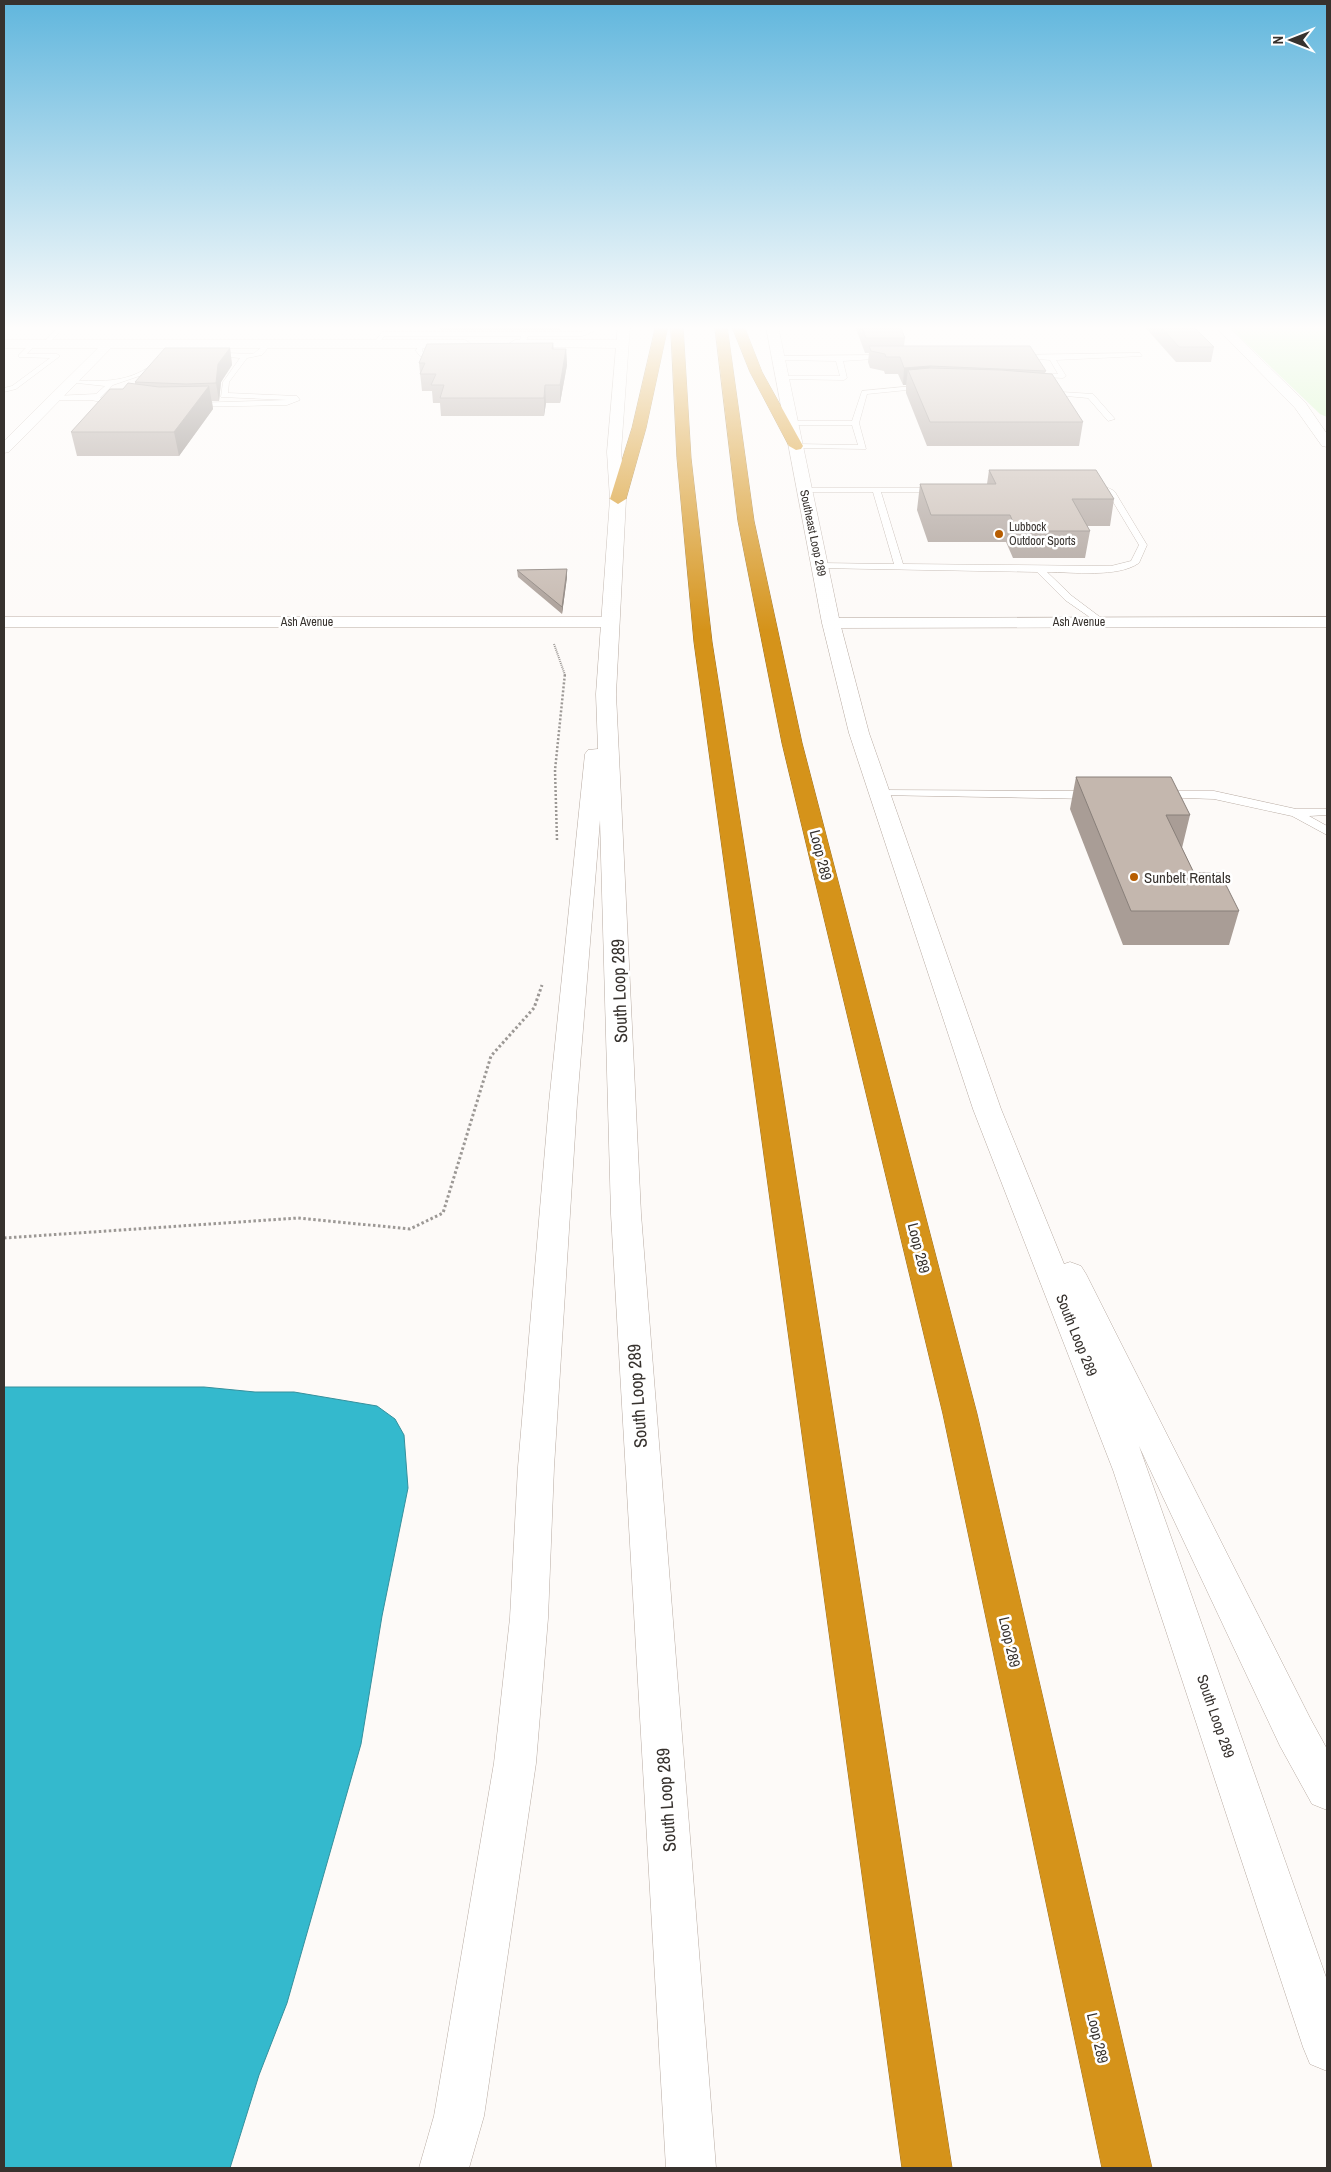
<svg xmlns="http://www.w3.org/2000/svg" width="1331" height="2172" font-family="'Archivo Narrow',sans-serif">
	<rect width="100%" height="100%" fill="#fdfaf8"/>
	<path fill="#caf6b7" d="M 1228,326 L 1327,326 L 1327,417 L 1320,414 Z"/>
	<path fill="#34b9cd" stroke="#35909d" d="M 4,1387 L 204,1387 L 255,1392 L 294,1392 L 377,1406 L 395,1419 L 404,1435 L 408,1488 L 382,1616 L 361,1744 L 287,2003 L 259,2075 L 230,2168 L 4,2168 Z"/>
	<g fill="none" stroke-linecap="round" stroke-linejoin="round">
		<g stroke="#b8aba2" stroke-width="1">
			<g id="service">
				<path d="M 60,326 L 66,326 L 47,345 L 43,345 L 43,343 Z"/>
				<path d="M 590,326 L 596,326 L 595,331 L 582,336 L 528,336 L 525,344 L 522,346 L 519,344 L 521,336 L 384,336 L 378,345 L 373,344 L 382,332 L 581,332 L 590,329 Z"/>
				<path d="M 268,342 L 271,344 L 262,355 L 247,358 L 229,382 L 228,393 L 297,396 L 300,400 L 287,405 L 189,407 L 192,403 L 288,400 L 221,397 L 223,382 L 240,358 L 191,354 L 203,342 L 206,344 L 199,352 L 253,354 Z"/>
				<path d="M 31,343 L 36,344 L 27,354 L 57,354 L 60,356 L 16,389 L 4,392 L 4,388 L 12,386 L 50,358 L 19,357 L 19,355 Z"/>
				<path d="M 419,343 L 424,344 L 422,351 L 424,353 L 443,357 L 440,359 L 420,356 L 416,351 Z"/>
				<path d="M 1140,353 L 1142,356 L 1056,360 L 1066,376 L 1063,378 L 1043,377 L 1045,374 L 1058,374 L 1050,360 L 1015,357 L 1018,355 Z"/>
				<path d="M 887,355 L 889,358 L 843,361 L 847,378 L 844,380 L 781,379 L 783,376 L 840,376 L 836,361 L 778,360 L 775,358 L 778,356 Z"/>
				<path d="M 157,361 L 162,362 L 151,372 L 113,385 L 100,398 L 122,402 L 122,406 L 91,400 L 54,400 L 50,398 L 54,396 L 96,394 L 105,386 L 68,382 L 71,380 C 103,382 131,383 157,361 Z"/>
				<path d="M 925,385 L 927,388 L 867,394 L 859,423 L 866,449 L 796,448 L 792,446 L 796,444 L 858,445 L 852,425 L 791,425 L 787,423 L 791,421 L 852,421 L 862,391 Z"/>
				<path d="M 1046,391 L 1093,394 L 1115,419 L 1108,421 L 1088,398 L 1044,394 Z"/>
				<path d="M 800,488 L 942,488 L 943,490 L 939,492 L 881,492 L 903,564 L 1111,566 L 1131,561 L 1139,545 L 1109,495 L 1106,492 L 1089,492 L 1088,490 C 1095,485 1109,486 1115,492 L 1147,545 L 1139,563 C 1118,578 1072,572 1047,572 L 1072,596 L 1104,620 L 1106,622 L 1101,625 L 1065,600 L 1037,572 L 817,568 L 817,564 L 820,563 L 894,564 L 873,492 L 803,492 L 799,490 Z"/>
				<path d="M 881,790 L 1092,791 L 1098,795 L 1092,799 L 877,795 L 875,793 Z"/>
				<path d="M 1160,791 L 1214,791 L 1296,809 L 1327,809 L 1327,815 L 1309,816 L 1327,826 L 1327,835 L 1292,816 L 1214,799 L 1156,797 L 1156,793 Z"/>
			</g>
		</g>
		<g stroke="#b8aba2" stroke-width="1">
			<g id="minor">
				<path d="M 1215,326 L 1227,326 L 1305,402 L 1327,434 L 1327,447 L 1322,446 L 1295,408 Z"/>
				<path d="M 4,340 L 465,340 L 471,344 L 465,348 L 111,348 L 9,452 L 4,453 L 4,441 L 98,348 L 4,348 Z"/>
				<path d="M 515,340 L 623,340 L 629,344 L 623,348 L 511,347 L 509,344 Z"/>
				<path d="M 4,617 L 609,617 L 615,618 L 618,622 L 615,626 L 609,627 L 4,627 Z"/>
				<path d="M 1327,617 L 1327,627 L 831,628 L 825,627 L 822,623 L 825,619 L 831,618 Z"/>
			</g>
		</g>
		<g stroke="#b8aba2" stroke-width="1">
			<g id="secondary">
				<path d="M 618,326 L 630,326 L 621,452 L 626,499 L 616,694 L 641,1214 L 716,2168 L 666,2168 L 611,1214 L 600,820 L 577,1103 L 554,1467 L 548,1618 L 536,1763 L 484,2116 L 469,2168 L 419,2168 L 434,2116 L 494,1763 L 510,1618 L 518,1467 L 549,1103 L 585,754 L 588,750 L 598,749 L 596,694 L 610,499 L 607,452 Z"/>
				<path d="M 766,326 L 778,326 L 840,623 L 869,733 L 1001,1109 L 1064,1264 L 1070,1262 L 1081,1266 L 1086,1274 L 1310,1718 L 1327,1749 L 1327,1810 L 1312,1804 L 1280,1746 L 1139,1446 L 1327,1980 L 1327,2071 L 1310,2064 L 1303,2047 L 1113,1470 L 973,1109 L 849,733 L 822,623 Z"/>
			</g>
		</g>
		<g stroke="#9e7121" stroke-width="1">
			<g id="motorway">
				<path d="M 656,326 L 668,326 L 646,428 L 626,499 L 618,504 L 610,499 L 632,428 Z"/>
				<path d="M 671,326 L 683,326 L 691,458 L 712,642 L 952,2168 L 902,2168 L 694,642 L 677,458 Z"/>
				<path d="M 715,326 L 727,326 L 754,521 L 802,743 L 977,1414 L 1152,2168 L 1102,2168 L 943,1414 L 782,743 L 738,521 Z"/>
				<path d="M 732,326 L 744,326 L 762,372 L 803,446 L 801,449 L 796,450 L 789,446 L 750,372 Z"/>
			</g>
		</g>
		<path stroke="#9c9895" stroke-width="2" stroke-dasharray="1 1" stroke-linecap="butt" d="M 554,644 L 565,675"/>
		<path stroke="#9c9895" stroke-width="2.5" stroke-dasharray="2 2" stroke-linecap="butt" d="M 557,840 L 555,770 L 565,673"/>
		<path stroke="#9c9895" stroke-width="3" stroke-dasharray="2.5 2.5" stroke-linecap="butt" d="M 4,1238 L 298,1218 L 410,1229 L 443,1213 L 491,1056 L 534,1008 L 542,985"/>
		<use href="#service" fill="#fff" fill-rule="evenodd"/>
		<use href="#minor" fill="#fff" fill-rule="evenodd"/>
		<use href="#secondary" fill="#fff" fill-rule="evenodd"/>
		<use href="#motorway" fill="#d5931a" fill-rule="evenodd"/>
	</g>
	<g fill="#a99d96">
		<path d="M 440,326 L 561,326 L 560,330 L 441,330 Z"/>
		<path d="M 855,326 L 900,326 L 905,338 L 904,346 L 1046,371 L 1045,373 L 1083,422 L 1079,446 L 927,446 L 906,393 L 906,385 L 903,385 L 898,374 L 885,374 L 884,371 L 870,368 L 868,362 L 869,353 L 865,353 Z"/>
		<path d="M 1144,326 L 1193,326 L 1214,347 L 1211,362 L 1176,362 Z"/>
		<path d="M 553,343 L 554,349 L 566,349 L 567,365 L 560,403 L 546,403 L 544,416 L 441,416 L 440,403 L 433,403 L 432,391 L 422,391 L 419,363 Z"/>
		<path d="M 230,348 L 232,365 L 221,382 L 219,401 L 212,401 L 213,409 L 179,456 L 77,456 L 71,432 L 123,389 L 135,384 L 135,382 Z"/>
		<path d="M 989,470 L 1114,499 L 1110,526 L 1087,526 L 1090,531 L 1085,558 L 1013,558 L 1006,542 L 928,542 L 917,510 L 920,484 L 987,484 Z"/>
		<path d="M 567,569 L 567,577 L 562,614 L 518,577 L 517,570 Z"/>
		<path d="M 1076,777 L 1190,815 L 1182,848 L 1194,873 L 1239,911 L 1229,945 L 1123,945 L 1070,809 Z"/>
	</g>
	<g fill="#89807a">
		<path d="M 230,348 L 232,365 L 221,382 L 219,401 L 216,383 L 218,364 Z"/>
		<path d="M 566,349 L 567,365 L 560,403 L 560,385 Z"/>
		<path d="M 930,366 L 928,383 L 908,370 L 906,385 L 903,385 L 904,368 Z"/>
		<path d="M 545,385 L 546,403 L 544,416 L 544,398 Z"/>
		<path d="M 209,386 L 213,409 L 179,456 L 174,432 Z"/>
		<path d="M 567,569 L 567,577 L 562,614 L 562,607 Z"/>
	</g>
	<g fill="#c4b7ae" stroke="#89807a">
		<path d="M 861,326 L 900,326 L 905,338 L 866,338 Z"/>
		<path d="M 1160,326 L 1193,326 L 1214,347 L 1179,347 Z"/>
		<path d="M 553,343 L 552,349 L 566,349 L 560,385 L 545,385 L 544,398 L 440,398 L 444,385 L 431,385 L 436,374 L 420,374 L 425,363 L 419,363 L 427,344 Z"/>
		<path d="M 869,346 L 1030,346 L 1046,371 L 930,366 L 904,368 L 900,357 L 886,357 L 885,354 L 871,351 Z"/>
		<path d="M 165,348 L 230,348 L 218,364 L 216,383 L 186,384 L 135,382 Z"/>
		<path d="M 930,368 L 1001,370 L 1052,374 L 1083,422 L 930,422 L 908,370 Z"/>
		<path d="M 128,383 L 159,387 L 209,386 L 174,432 L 71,432 L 110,389 L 123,389 Z"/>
		<path d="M 989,470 L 1096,470 L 1114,499 L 1072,499 L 1090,531 L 1017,531 L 1010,515 L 931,515 L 920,484 L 996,484 Z"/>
		<path d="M 567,569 L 562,607 L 517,570 Z"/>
		<path d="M 1076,777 L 1171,777 L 1190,815 L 1166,815 L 1194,873 L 1220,873 L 1239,911 L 1131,911 Z"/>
	</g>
	<linearGradient id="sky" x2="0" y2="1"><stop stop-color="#60b6dd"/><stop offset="0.52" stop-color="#fefdfc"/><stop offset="1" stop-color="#fefdfc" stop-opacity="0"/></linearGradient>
	<rect width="1331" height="630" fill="url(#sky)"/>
	<g fill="#b75d00" stroke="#fff" stroke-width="2">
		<circle cx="999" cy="534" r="5"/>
		<circle cx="1134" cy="877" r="5"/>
	</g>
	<g text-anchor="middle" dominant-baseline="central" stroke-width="5" stroke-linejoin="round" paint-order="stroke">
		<g font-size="12" fill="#37322e" stroke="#fff" text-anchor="start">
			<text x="1009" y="527">Lubbock<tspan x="1009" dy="14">Outdoor Sports</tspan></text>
		</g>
		<g font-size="12" fill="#37322e" stroke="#fff">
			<text transform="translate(813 533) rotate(78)">Southeast Loop 289</text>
			<text x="307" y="622">Ash Avenue</text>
			<text x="1079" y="622">Ash Avenue</text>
		</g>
		<g font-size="15" fill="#37322e" stroke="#fff">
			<text transform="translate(821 855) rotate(76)">Loop 289</text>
			<text transform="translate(919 1248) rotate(76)">Loop 289</text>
			<text transform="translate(1077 1335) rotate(68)">South Loop 289</text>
			<text transform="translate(1010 1642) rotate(77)">Loop 289</text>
			<text transform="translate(1216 1716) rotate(71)">South Loop 289</text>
			<text transform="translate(1098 2038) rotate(77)">Loop 289</text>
		</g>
		<g font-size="15" fill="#37322e" stroke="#fff" text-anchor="start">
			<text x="1144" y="877">Sunbelt Rentals</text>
		</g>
		<g font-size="18" fill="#37322e" stroke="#fff">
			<text transform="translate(619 991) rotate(-92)">South Loop 289</text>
			<text transform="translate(637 1396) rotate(-94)">South Loop 289</text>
			<text transform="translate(666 1800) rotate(-94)">South Loop 289</text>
		</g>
	</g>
	<rect width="1331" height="2172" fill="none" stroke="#37322e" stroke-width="10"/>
	<g transform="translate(1291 40) rotate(270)" stroke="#ffffff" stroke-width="4" paint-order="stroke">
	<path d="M0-4L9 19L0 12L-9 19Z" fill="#37322e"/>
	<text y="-8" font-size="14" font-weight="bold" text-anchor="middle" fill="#37322e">N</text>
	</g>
</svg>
